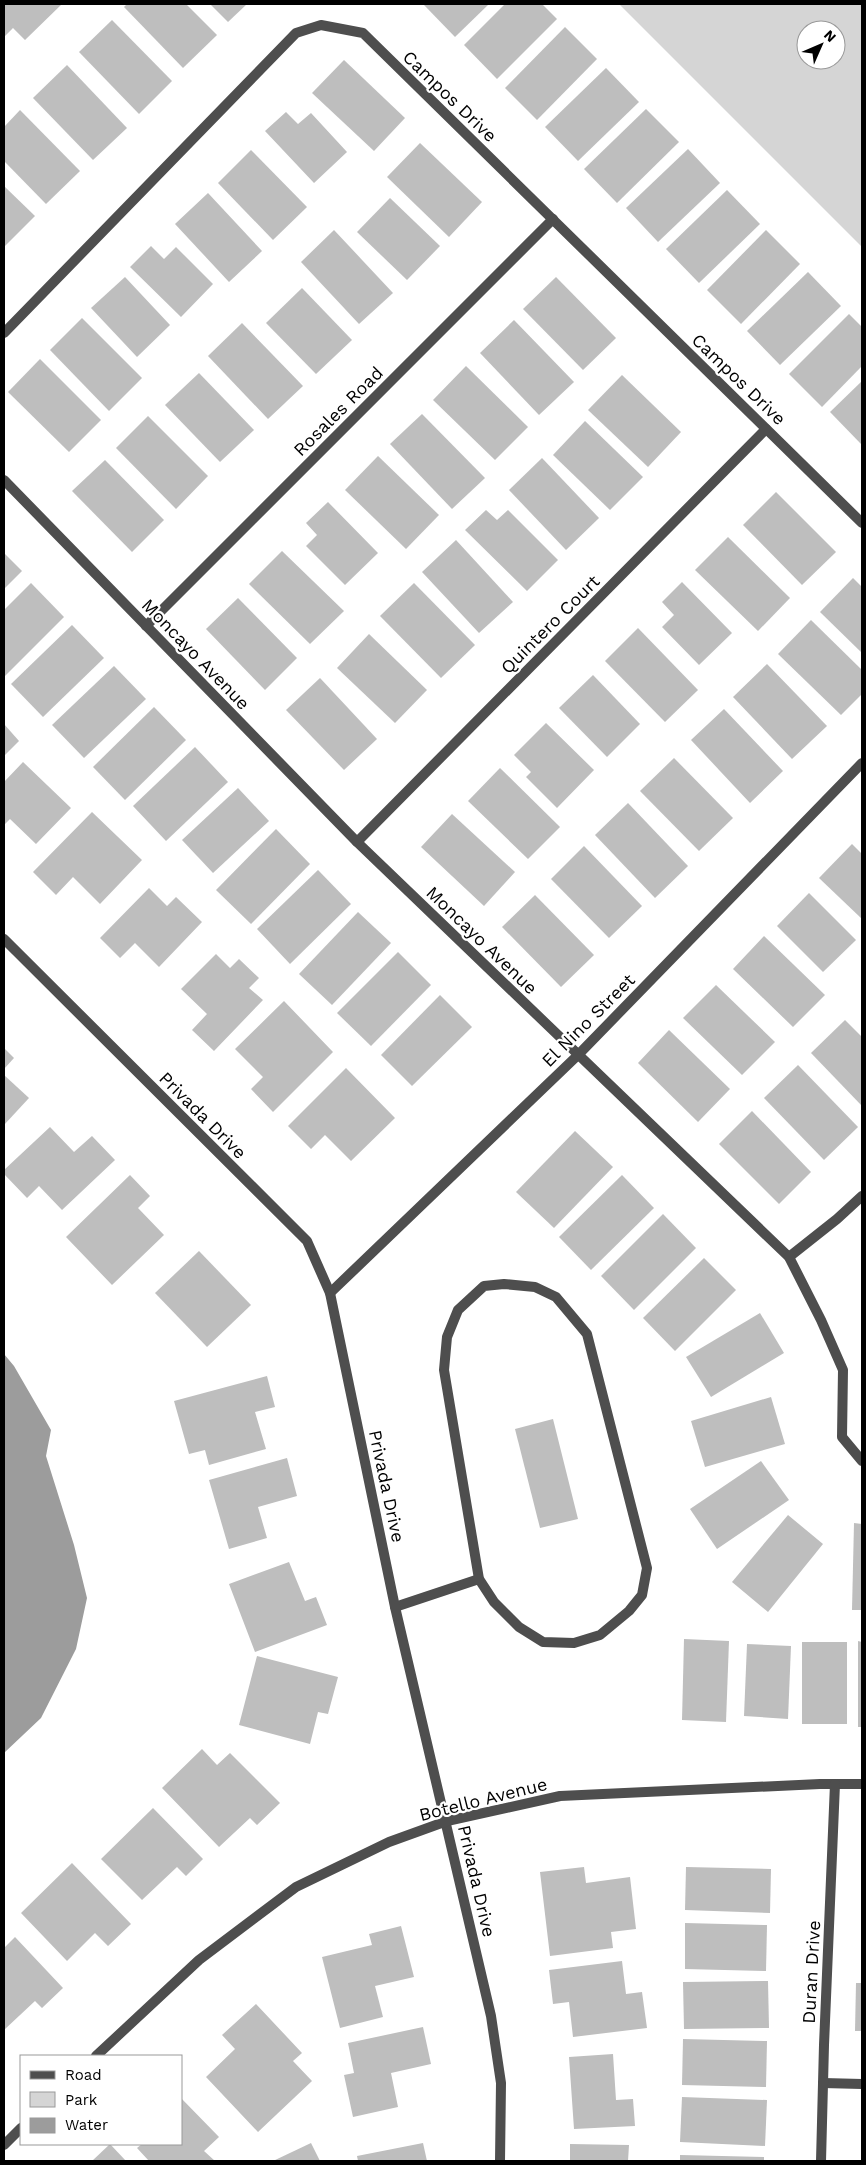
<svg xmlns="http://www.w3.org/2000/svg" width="866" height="2165" font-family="'Work Sans',sans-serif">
	<rect width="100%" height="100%" fill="#fff"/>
	<path fill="#d5d5d5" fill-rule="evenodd" d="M 619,4 L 862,4 L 862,247 ZM 806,30 L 836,30 L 836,60 L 806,60 Z"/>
	<path fill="#9c9c9c" d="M 4,1354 L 14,1366 L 51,1430 L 46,1456 L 74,1545 L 87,1598 L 76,1649 L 41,1718 L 4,1753 Z"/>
	<g fill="#bebebe">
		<path d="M 4,4 L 62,4 L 25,40 L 13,28 L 4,37 Z"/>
		<path d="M 127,4 L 186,4 L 217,35 L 183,68 L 124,7 Z"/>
		<path d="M 210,4 L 247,4 L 228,22 Z"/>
		<path d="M 425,4 L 489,4 L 455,37 L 424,5 Z"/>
		<path d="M 505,4 L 542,4 L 557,19 L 497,79 L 464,45 Z"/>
		<path d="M 112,20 L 172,81 L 139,114 L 79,52 Z"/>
		<path d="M 565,27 L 597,59 L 537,120 L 505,88 Z"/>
		<path d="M 344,60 L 405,118 L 374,151 L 312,93 Z"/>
		<path d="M 67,65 L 127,128 L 93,160 L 33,98 Z"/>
		<path d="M 606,68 L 639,102 L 578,161 L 545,127 Z"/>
		<path d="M 646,109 L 679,142 L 617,203 L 584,169 Z"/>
		<path d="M 20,110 L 80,171 L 46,204 L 4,161 L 4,127 Z"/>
		<path d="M 286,112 L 298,124 L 311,113 L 347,152 L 314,183 L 265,131 Z"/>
		<path d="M 420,143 L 482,202 L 449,237 L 387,177 Z"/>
		<path d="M 688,149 L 720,183 L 658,242 L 626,208 Z"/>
		<path d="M 251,150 L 307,207 L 273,240 L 218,183 Z"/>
		<path d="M 4,186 L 35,216 L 4,247 Z"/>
		<path d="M 727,190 L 760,224 L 699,283 L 666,249 Z"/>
		<path d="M 208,193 L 262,251 L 229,282 L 175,224 Z"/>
		<path d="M 390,198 L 440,246 L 407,280 L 357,232 Z"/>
		<path d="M 334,230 L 393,293 L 359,324 L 301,262 Z"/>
		<path d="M 766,230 L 800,264 L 741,324 L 707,290 Z"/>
		<path d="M 151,246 L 164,259 L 176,247 L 213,284 L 181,317 L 130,267 Z"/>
		<path d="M 808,272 L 841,306 L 780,365 L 747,331 Z"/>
		<path d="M 125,277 L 170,325 L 137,357 L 91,308 Z"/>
		<path d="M 556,277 L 616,338 L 583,370 L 523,309 Z"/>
		<path d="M 302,288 L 352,340 L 316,374 L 266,323 Z"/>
		<path d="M 849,314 L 862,327 L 862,366 L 822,407 L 789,374 Z"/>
		<path d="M 82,318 L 142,378 L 109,411 L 50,350 Z"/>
		<path d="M 514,320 L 574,382 L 539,415 L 480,353 Z"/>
		<path d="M 242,323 L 303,386 L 268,419 L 208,356 Z"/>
		<path d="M 40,359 L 101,420 L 69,452 L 8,392 Z"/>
		<path d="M 466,366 L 528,427 L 495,460 L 433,400 Z"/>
		<path d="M 199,373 L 254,430 L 220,462 L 165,405 Z"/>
		<path d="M 622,375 L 681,432 L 648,467 L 588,410 Z"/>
		<path d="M 862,381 L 862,445 L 830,412 Z"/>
		<path d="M 422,414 L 485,478 L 452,509 L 390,444 Z"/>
		<path d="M 148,416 L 208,476 L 176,509 L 116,448 Z"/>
		<path d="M 585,421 L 643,477 L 610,510 L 553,455 Z"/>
		<path d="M 378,456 L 439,515 L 406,549 L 345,490 Z"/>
		<path d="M 542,458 L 599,518 L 566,550 L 509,490 Z"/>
		<path d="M 105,460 L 164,520 L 132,552 L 72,491 Z"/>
		<path d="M 776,492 L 836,552 L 802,585 L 743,525 Z"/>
		<path d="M 328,502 L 378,553 L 345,585 L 306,546 L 317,535 L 306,523 Z"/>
		<path d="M 486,510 L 497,520 L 508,510 L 558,560 L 527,591 L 465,530 Z"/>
		<path d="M 728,537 L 790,598 L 758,631 L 695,570 Z"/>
		<path d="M 456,540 L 513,602 L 479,633 L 422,572 Z"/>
		<path d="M 282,551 L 344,611 L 310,644 L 249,584 Z"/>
		<path d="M 4,553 L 22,571 L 4,589 Z"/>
		<path d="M 853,578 L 862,587 L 862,653 L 820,612 Z"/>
		<path d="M 682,582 L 732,633 L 699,665 L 662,627 L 674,615 L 662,602 Z"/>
		<path d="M 31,583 L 64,617 L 4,677 L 4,610 Z"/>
		<path d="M 414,583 L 475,645 L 441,678 L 380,616 Z"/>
		<path d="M 238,598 L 297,658 L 265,690 L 206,629 Z"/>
		<path d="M 811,620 L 862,670 L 862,694 L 841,715 L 778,654 Z"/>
		<path d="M 72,625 L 104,658 L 43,717 L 11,684 Z"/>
		<path d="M 638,628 L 698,690 L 665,722 L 605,661 Z"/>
		<path d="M 369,634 L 427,690 L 395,723 L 337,668 Z"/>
		<path d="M 767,664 L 827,726 L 792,759 L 733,697 Z"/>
		<path d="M 114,666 L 146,699 L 84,758 L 52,725 Z"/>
		<path d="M 593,675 L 640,724 L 607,757 L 559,708 Z"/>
		<path d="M 320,678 L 377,739 L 344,770 L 286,710 Z"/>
		<path d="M 154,707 L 186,740 L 125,800 L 93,767 Z"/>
		<path d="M 724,709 L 783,771 L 750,803 L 691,740 Z"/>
		<path d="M 546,723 L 594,770 L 557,808 L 526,777 L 531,772 L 514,755 Z"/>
		<path d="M 4,724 L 19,741 L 4,756 Z"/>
		<path d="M 195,747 L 228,782 L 166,841 L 133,806 Z"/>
		<path d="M 674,758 L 733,818 L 699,851 L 640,791 Z"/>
		<path d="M 23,762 L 71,808 L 36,844 L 10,819 L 4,825 L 4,782 Z"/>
		<path d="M 500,768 L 560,827 L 528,859 L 468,801 Z"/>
		<path d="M 238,788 L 269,821 L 213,873 L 182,840 Z"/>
		<path d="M 628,803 L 688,866 L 655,898 L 595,835 Z"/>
		<path d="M 92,812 L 142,860 L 100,904 L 73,877 L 56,895 L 33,872 Z"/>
		<path d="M 452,814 L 515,872 L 484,906 L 421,847 Z"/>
		<path d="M 276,829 L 310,864 L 251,924 L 216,890 Z"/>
		<path d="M 852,844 L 862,854 L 862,919 L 819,878 Z"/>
		<path d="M 584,846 L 642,906 L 609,938 L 551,879 Z"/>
		<path d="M 318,870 L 351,904 L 290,964 L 257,929 Z"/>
		<path d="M 149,888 L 167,906 L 176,897 L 202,922 L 159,967 L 135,943 L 120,958 L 100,938 Z"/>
		<path d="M 809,893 L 856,940 L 823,972 L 777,926 Z"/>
		<path d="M 535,895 L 594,955 L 561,987 L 502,927 Z"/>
		<path d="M 358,912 L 391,943 L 332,1005 L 299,974 Z"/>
		<path d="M 764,936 L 825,995 L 793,1027 L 733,969 Z"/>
		<path d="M 398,952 L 431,985 L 371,1046 L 337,1013 Z"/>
		<path d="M 216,954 L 230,968 L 239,959 L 259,978 L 249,988 L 263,1000 L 214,1051 L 192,1030 L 207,1014 L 181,989 Z"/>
		<path d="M 716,985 L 775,1042 L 742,1075 L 683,1018 Z"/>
		<path d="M 440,995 L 472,1027 L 412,1086 L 381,1055 Z"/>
		<path d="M 284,1001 L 333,1052 L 273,1112 L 251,1089 L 263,1077 L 235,1049 Z"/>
		<path d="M 845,1020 L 862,1037 L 862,1106 L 811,1053 Z"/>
		<path d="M 669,1030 L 730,1089 L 698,1122 L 638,1063 Z"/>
		<path d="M 4,1048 L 14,1058 L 4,1069 Z"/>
		<path d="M 798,1065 L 858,1127 L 824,1160 L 764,1098 Z"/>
		<path d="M 346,1068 L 395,1118 L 351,1161 L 325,1135 L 311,1149 L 288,1126 Z"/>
		<path d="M 4,1075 L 29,1098 L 4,1125 Z"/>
		<path d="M 752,1111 L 811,1172 L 779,1204 L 719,1144 Z"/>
		<path d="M 50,1127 L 74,1152 L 92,1136 L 115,1160 L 62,1210 L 39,1186 L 27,1198 L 4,1174 L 4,1170 Z"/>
		<path d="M 575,1131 L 613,1167 L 554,1228 L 516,1192 Z"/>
		<path d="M 130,1175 L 150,1196 L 138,1208 L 164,1235 L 112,1285 L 66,1237 Z"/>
		<path d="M 622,1175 L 654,1208 L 591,1270 L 559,1237 Z"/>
		<path d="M 663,1214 L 696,1248 L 634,1310 L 601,1276 Z"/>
		<path d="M 199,1251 L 251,1305 L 207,1347 L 155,1293 Z"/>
		<path d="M 704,1258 L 736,1290 L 675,1351 L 643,1318 Z"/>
		<path d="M 760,1313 L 784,1353 L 711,1397 L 686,1357 Z"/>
		<path d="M 267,1376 L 275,1407 L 255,1412 L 266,1449 L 209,1465 L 205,1450 L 189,1454 L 174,1401 Z"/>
		<path d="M 771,1397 L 785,1444 L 705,1467 L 691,1421 Z"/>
		<path d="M 553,1419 L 578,1519 L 540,1528 L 515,1429 Z"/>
		<path d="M 287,1458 L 297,1496 L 258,1507 L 267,1538 L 229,1549 L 209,1480 Z"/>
		<path d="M 761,1461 L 789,1500 L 717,1549 L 690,1509 Z"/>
		<path d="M 788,1515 L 823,1544 L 768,1612 L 732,1582 Z"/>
		<path d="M 854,1523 L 862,1524 L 862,1610 L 852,1610 Z"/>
		<path d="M 289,1562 L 305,1601 L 316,1597 L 327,1625 L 255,1652 L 229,1584 Z"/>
		<path d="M 684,1639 L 729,1641 L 726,1722 L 682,1720 Z"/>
		<path d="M 858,1641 L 862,1642 L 862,1727 L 858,1727 Z"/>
		<rect x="802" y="1642" width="45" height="82"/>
		<path d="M 747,1644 L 791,1646 L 788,1719 L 744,1716 Z"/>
		<path d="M 257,1656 L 338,1677 L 328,1714 L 318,1712 L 310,1744 L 239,1725 Z"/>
		<path d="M 202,1749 L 217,1765 L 230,1753 L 280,1803 L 257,1825 L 250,1818 L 219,1847 L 162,1788 Z"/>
		<path d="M 153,1808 L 203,1859 L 186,1876 L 177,1867 L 142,1900 L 101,1859 Z"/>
		<path d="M 72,1863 L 131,1924 L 108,1946 L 95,1933 L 67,1961 L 21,1913 Z"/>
		<path d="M 584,1867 L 586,1883 L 630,1877 L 636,1929 L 611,1932 L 613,1948 L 550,1956 L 540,1872 Z"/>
		<path d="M 686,1867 L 771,1869 L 770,1913 L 685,1910 Z"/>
		<path d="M 685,1923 L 767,1925 L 766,1971 L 685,1969 Z"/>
		<path d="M 401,1926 L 414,1977 L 375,1986 L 383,2017 L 340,2028 L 322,1957 L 372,1945 L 369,1934 Z"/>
		<path d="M 15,1937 L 63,1988 L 42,2008 L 35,2001 L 4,2030 L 4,1948 Z"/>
		<path d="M 622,1961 L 626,1994 L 642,1992 L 647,2028 L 573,2037 L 569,2002 L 553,2004 L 549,1970 Z"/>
		<path d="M 768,1981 L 769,2028 L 684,2029 L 683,1982 Z"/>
		<path d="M 856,1983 L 862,1983 L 862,2031 L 855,2031 Z"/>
		<path d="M 256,2004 L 302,2053 L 293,2061 L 312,2081 L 258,2132 L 206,2077 L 235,2049 L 222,2035 Z"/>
		<path d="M 423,2027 L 431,2064 L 391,2073 L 398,2107 L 353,2117 L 344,2075 L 354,2073 L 348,2043 Z"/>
		<path d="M 683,2039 L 767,2041 L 766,2087 L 682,2085 Z"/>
		<path d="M 613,2054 L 616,2100 L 633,2099 L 635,2126 L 574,2129 L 569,2057 Z"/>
		<path d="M 682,2097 L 767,2100 L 765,2146 L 680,2142 Z"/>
		<path d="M 181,2098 L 219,2137 L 204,2151 L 215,2161 L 149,2161 L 137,2148 L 142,2144 L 181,2144 Z"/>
		<path d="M 311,2143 L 320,2161 L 273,2161 Z"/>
		<path d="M 423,2143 L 427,2161 L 358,2161 L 357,2156 Z"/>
		<path d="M 110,2144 L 126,2161 L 92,2161 Z"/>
		<path d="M 570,2144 L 629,2145 L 628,2161 L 570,2161 Z"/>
		<path d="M 680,2155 L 764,2157 L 764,2161 L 680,2161 Z"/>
	</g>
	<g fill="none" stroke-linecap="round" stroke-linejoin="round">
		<g stroke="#4e4e4e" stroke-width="10">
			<path d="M 504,1284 L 535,1287 L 556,1297 L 587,1334 L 647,1568 L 642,1595 L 629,1611 L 600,1635 L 574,1643 L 543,1642 L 519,1627 L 494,1602 L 479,1579 L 444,1370 L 447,1337 L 458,1310 L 484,1286 Z"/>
			<path d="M 395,1607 L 479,1579"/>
		</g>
		<g stroke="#4e4e4e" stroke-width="10">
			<path d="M 4,333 L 296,33 L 321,25 L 363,33 L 862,523"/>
			<path d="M 4,480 L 357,842 L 789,1257 L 821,1320 L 843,1370 L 842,1437 L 862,1461"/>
			<path d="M 146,626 L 553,219"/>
			<path d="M 357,842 L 766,429"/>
			<path d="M 4,939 L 307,1241 L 330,1293 L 395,1607 L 491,2016 L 501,2083 L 500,2161"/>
			<path d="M 789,1257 L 837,1219 L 862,1196"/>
			<path d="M 330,1293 L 578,1055 L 862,763"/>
			<path d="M 96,2056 L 199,1960 L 296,1887 L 389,1842 L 447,1821 L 560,1796 L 820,1784 L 862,1784"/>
			<path d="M 823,2083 L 862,2084"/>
			<path d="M 4,2145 L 21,2128"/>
			<path d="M 821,2161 L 824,2045 L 835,1784"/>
		</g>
	</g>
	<g text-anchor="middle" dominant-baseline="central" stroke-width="4.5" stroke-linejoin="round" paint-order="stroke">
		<g font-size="18" fill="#000" stroke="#fff">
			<text transform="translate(450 96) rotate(44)">Campos Drive</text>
			<text transform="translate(739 379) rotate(44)">Campos Drive</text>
			<text transform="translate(338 411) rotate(-45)">Rosales Road</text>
			<text transform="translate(550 624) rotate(-45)">Quintero Court</text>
			<text transform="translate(196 654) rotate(46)">Moncayo Avenue</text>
			<text transform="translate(482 940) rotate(44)">Moncayo Avenue</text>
			<text transform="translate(588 1020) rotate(-45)">El Nino Street</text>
			<text transform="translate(203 1115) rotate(45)">Privada Drive</text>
			<text transform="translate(387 1486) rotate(78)">Privada Drive</text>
			<text transform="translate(483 1799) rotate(-14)">Botello Avenue</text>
			<text transform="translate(477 1881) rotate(77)">Privada Drive</text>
			<text transform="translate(811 1972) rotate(-87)">Duran Drive</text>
		</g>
	</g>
	<rect width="866" height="2165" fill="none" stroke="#000000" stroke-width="10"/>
	<rect x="20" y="2055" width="162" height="90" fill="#ffffff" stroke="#999999"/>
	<rect x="30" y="2071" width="25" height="8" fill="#4e4e4e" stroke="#999999"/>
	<text x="65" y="2080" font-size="15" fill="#000000">Road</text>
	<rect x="30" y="2092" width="25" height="15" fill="#d5d5d5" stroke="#999999"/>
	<text x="65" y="2105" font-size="15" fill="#000000">Park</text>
	<rect x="30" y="2118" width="25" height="15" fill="#9c9c9c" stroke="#999999"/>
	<text x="65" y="2130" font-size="15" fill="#000000">Water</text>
	<g transform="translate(821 45) rotate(45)"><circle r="24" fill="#ffffff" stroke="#999999"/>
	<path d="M0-4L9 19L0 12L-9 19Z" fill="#000000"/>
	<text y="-8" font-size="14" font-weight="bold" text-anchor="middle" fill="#000000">N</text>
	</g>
</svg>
